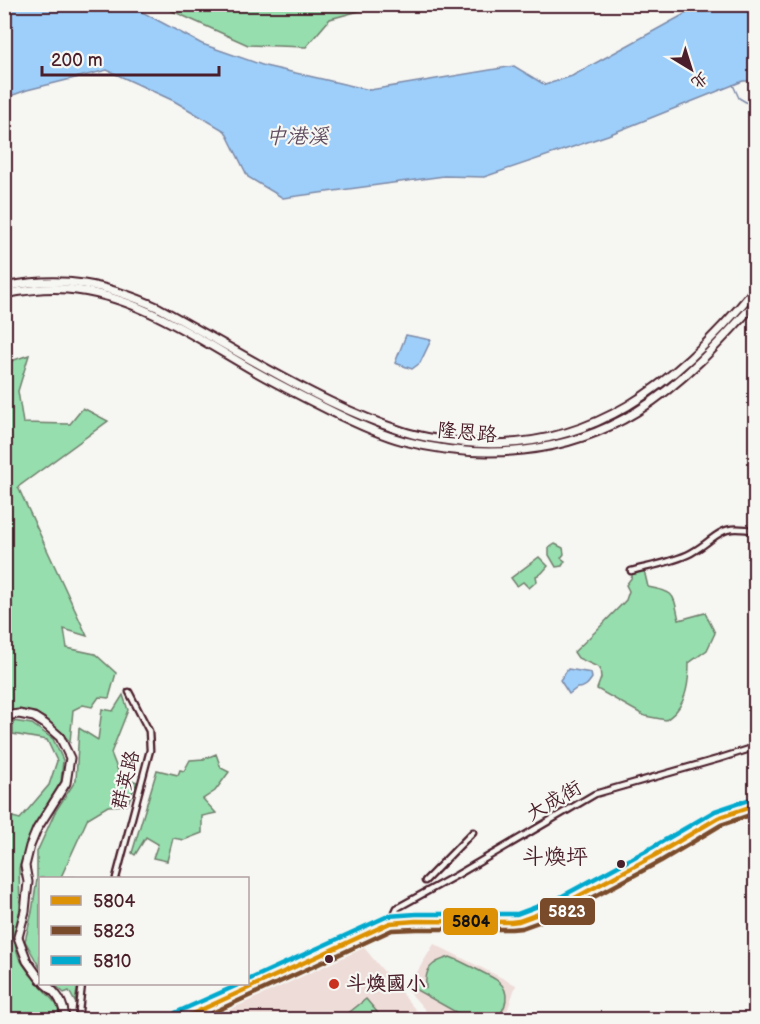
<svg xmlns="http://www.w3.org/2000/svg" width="760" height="1024" font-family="'Balsamiq Sans','LXGW WenKai TC',sans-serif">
	<rect width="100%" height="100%" fill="#f6f6f2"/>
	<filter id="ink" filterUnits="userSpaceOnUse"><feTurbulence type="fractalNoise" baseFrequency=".0167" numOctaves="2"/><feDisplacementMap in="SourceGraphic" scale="12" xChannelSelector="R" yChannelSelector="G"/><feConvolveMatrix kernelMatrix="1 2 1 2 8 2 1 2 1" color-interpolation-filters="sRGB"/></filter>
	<g filter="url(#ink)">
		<g fill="#eedcd8">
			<path d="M 361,944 L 423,1019 L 290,1020 L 289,1018 L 280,1020 L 206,1020 L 206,1015 Z"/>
			<path d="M 434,944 L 516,985 L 504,1020 L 446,1019 L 436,1013 L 432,1018 L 407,989 Z"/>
		</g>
		<g fill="#96dead" stroke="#707e6c" stroke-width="1.5">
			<path d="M 159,5 L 381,5 L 330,19 L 306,47 L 248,45 Z"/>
			<path d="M 29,355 L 18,391 L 23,423 L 70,424 L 83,408 L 108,421 L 18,487 L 87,636 L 64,629 L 67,648 L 95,654 L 116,673 L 109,698 L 99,697 L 92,707 L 83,705 L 73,710 L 70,742 C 49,719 37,708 5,711 L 5,363 Z"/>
			<path d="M 555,544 L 563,548 L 564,554 L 561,558 L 565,561 L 562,566 L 556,567 L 549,555 L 549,548 Z"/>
			<path d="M 539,557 L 548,566 L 542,573 L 536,576 L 537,581 L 529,588 L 523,582 L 517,586 L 511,578 Z"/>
			<path d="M 644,570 L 648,587 C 676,592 673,594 679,620 L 705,613 L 715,633 L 707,650 L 689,663 C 689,678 687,698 677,710 C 674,714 670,717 666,720 L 645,716 L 597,689 L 601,678 L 600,668 L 578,658 L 574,652 L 595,632 L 626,600 L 629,591 L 626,585 L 632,577 L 632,573 Z"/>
			<path d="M 123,695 L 128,710 L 111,753 L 120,776 L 137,782 L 127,805 L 108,806 L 88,818 L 61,877 L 74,877 L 73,878 L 40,878 L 40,968 L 25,941 L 32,912 L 37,879 L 37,852 L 55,812 L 76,780 L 79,728 L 98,740 L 102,709 L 113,711 Z"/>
			<path d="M 13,721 L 32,724 L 53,739 L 63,760 L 61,782 L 33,827 L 19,868 L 20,909 L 13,938 L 19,958 L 29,973 L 57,1005 L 61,1019 L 5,1020 L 5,815 L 20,819 L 49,785 L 57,761 L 47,740 L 13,734 Z"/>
			<path d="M 216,754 L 221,768 L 229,772 L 215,791 L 203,799 L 216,813 L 202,816 L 202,833 L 184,840 L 173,838 L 167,861 L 153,858 L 158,844 L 146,837 L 135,855 L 132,853 L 157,770 L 178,775 L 180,770 L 184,771 L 190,760 L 204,759 Z"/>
			<path d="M 450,957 C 459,960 467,965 476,969 C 483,973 491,976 498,981 C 511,992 507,1009 495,1019 L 468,1019 L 411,987 L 414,981 L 426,988 C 424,968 432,962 450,957 Z"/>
			<path d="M 54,984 L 78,984 L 75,1002 L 69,991 L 64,993 Z"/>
			<path d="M 366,999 L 383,1019 L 341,1019 Z"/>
		</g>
		<g fill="#9dcffa" stroke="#7c89a7" stroke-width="1.5">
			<path d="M 5,4 L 129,5 L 202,44 L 265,66 L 370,90 L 514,66 L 545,85 L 572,76 L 701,5 L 755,5 L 755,81 L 743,81 L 608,135 L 484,177 L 444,176 L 283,198 L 248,177 L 225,131 L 174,101 L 107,70 L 27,90 L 5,98 Z"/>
			<path d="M 406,335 L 431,340 L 420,363 L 412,369 L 395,363 Z"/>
			<path d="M 568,669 L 591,673 L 592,678 C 588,684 585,688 577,688 L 569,694 L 560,680 Z"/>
		</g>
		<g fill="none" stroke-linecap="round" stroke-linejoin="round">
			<g stroke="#7c89a7" stroke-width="1.5">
				<path d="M 733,85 L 739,98 L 756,108"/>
				<path d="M 690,1020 L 696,1015 L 704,1020"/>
			</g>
			<g stroke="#4a1f2b" stroke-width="9">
				<g id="street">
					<path d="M 631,571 C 650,566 674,562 691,553 C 720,537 717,523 756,531"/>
					<path d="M 116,878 L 150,750 L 149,731 L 129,692"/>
					<path d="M 425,881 L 473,832"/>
					<path d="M 390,923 L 397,908 L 457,875 L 595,794 L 718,759 L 756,747"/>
					<path d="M 78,1020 L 82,984"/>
				</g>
			</g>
			<g stroke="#4a1f2b" stroke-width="11">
				<g id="secondary">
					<path d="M 4,287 C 63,275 106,284 159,308 C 194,327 228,347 262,366 C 307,391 353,415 402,431 C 420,437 441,440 460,442 C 590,456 678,383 756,288"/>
					<path d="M 4,294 C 25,290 46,287 67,289 C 131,294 188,332 241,363 C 269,380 299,395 329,410 C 353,422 378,434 404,441 C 482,461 566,455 636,412 C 683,383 719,343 756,302"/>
					<path d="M 4,716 L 19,714 L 34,717 L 45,724 L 60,737 L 70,758 L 66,783 L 37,829 L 30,846 L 25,866 L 28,882 L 25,911 L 18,937 L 27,961 L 40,979"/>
					<path d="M 45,984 C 58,994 64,1003 65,1020"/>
					<path d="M 178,1020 L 390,923 L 416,921 L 511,922 L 519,921 L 560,906 L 657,854 L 718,818 L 756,805"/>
				</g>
			</g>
			<use href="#street" stroke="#f6f6f2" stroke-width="4.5"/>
			<use href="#secondary" stroke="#f6f6f2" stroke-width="7"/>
			<g stroke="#f6f6f2" stroke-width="9">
				<path id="bus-1" d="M 179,1020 L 390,923 L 416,921 L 511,922 L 519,921 L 560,906 L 657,854 L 718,818 L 756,805"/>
			</g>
			<g stroke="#f6f6f2" stroke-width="9">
				<path id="bus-2" d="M 197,1020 L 392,930 L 416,929 L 512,929 L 522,928 L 564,913 L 661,861 L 721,825 L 756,813"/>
			</g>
			<g stroke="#f6f6f2" stroke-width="9">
				<g id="bus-3">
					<path d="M 248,980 L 388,916 L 416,914 L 517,914 L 557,899 L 653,847 L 715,811 L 754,798"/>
					<path d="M 175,1013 L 240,984"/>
				</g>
			</g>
			<use href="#bus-1" stroke="#dd9206" stroke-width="4.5"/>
			<use href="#bus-2" stroke="#7a4b2a" stroke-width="4.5"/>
			<use href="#bus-3" stroke="#00a9ce" stroke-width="4.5"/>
		</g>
	</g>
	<g fill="#4a1f2b" stroke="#f6f6f2" stroke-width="2">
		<circle cx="621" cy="864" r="5"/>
		<circle cx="329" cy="959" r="5"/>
	</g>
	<circle fill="#c8321e" stroke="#f6f6f2" stroke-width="2" cx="334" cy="984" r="6"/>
	<g text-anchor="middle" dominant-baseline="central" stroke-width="4.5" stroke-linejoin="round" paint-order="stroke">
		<g font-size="20" fill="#4a1f2b" stroke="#f6f6f2">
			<text transform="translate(467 433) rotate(5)">隆恩路</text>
			<text transform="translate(126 780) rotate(-76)">群英路</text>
			<text transform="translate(554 801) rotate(-30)">大成街</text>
		</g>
		<g font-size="20" font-weight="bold" fill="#4a1f2b" stroke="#f6f6f2" text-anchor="start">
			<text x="346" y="984">斗煥國小</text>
		</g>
		<g font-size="21" font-style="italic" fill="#5f4b5f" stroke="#f6f6f2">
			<text x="297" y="136">中港溪</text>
		</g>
		<g font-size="22" fill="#4a1f2b" stroke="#f6f6f2">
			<text x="555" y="857">斗煥坪</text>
		</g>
	</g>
	<g stroke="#f6f6f2" stroke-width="2">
		<rect x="539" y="897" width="57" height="29" rx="6" fill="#7a4b2a"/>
		<rect x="442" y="907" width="57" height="29" rx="6" fill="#dd9206"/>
	</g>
	<g font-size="16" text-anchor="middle" font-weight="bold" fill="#fff">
		<text x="567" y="917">5823</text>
	</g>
	<g font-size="16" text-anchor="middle" font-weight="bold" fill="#111">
		<text x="471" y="927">5804</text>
	</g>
	<rect width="760" height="1024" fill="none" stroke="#f6f6f2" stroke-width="24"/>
	<rect x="12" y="12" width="736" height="1000" fill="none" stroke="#4a1f2b" stroke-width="2" filter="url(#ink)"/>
	<rect x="39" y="877" width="210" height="108" fill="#f6f6f2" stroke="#b1a0a2" stroke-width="1.5"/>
	<rect x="51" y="896" width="30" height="9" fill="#dd9206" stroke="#b1a0a2" stroke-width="1.5"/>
	<text x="93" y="907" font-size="18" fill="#4a1f2b">5804</text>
	<rect x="51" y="926" width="30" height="9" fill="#7a4b2a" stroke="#b1a0a2" stroke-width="1.5"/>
	<text x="93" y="937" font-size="18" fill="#4a1f2b">5823</text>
	<rect x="51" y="956" width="30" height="9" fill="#00a9ce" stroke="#b1a0a2" stroke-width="1.5"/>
	<text x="93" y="967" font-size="18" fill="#4a1f2b">5810</text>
	<g transform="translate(691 69) rotate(142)" stroke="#f6f6f2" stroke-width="4.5" paint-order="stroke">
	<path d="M0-4.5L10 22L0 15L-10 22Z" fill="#4a1f2b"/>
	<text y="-9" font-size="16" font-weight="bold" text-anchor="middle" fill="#4a1f2b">北</text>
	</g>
	<path d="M42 66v9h177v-9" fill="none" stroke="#4a1f2b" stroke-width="3"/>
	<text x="51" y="66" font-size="18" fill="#4a1f2b" stroke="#f6f6f2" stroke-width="4.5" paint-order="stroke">200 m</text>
</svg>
